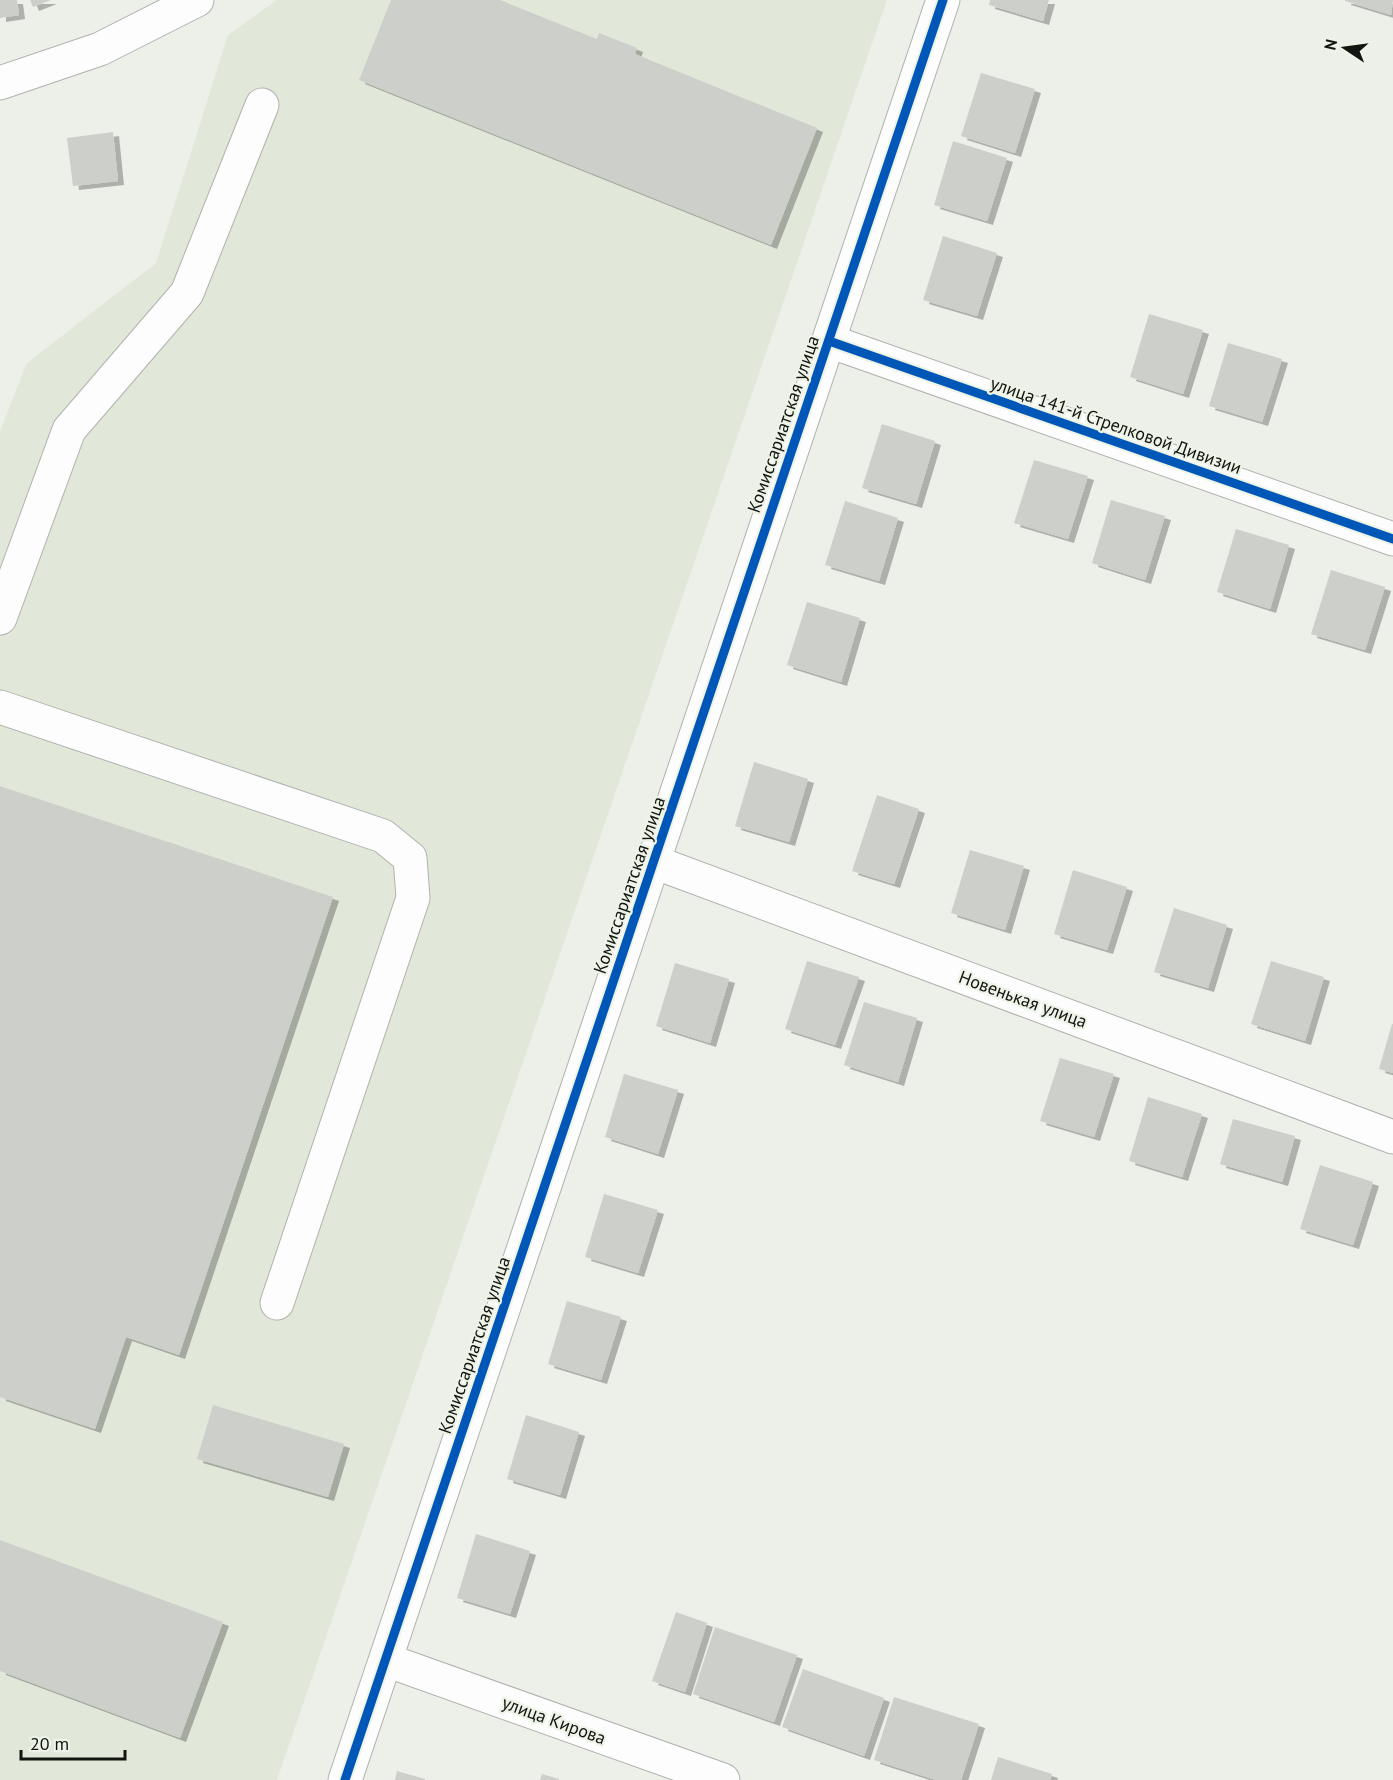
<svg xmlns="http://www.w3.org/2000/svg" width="1393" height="1780" font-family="'PT Sans',sans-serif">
	<defs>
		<filter id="shadow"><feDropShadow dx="6" dy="4" stdDeviation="0" flood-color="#0004"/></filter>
	</defs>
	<rect width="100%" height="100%" fill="#edf0e9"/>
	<path fill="#e1e8da" d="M 277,0 L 887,0 L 277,1780 L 0,1780 L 0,431 L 27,363 L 156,263 L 228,35 Z"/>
	<g fill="#cdcfca" filter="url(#shadow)">
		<path d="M 0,0 L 17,0 L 19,15 L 0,18 Z"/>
		<path d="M 30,0 L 51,0 L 33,7 Z"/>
		<path d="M 391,0 L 500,0 L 597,39 L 599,33 L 637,48 L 635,54 L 817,128 L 771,245 L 359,80 Z"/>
		<path d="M 990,0 L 1049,0 L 1043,21 L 989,5 Z"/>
		<path d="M 1393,0 L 1391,15 L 1345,1 L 1345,0 Z"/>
		<path d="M 981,73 L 1035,89 L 1015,153 L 961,136 Z"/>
		<path d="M 113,132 L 118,181 L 73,186 L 67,138 Z"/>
		<path d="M 953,141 L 1007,158 L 987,221 L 934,205 Z"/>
		<path d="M 943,236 L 997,253 L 977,316 L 923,300 Z"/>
		<path d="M 1149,314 L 1203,330 L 1183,394 L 1130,377 Z"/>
		<path d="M 1228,343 L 1282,359 L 1262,422 L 1209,406 Z"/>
		<path d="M 882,424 L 935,441 L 916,504 L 862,488 Z"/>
		<path d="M 1034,460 L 1088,476 L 1068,539 L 1014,523 Z"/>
		<path d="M 1111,500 L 1165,516 L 1145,580 L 1092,563 Z"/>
		<path d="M 845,501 L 898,518 L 879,581 L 825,565 Z"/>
		<path d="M 1236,529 L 1289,545 L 1270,609 L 1217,592 Z"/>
		<path d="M 1331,570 L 1385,587 L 1365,650 L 1311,634 Z"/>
		<path d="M 807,602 L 860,618 L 841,682 L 787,665 Z"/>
		<path d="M 754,762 L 808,779 L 789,842 L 735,826 Z"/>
		<path d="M 0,786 L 333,897 L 179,1355 L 126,1337 L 95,1429 L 0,1397 Z"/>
		<path d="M 877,795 L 919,809 L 894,884 L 852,871 Z"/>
		<path d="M 970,850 L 1024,866 L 1005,930 L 951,913 Z"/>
		<path d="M 1073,870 L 1127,887 L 1107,950 L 1054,934 Z"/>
		<path d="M 1174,908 L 1227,925 L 1208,988 L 1154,972 Z"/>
		<path d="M 807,961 L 859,977 L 835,1045 L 785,1029 Z"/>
		<path d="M 1271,961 L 1324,977 L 1305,1041 L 1251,1024 Z"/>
		<path d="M 675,963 L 729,979 L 710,1043 L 656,1026 Z"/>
		<path d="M 864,1002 L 917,1018 L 898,1082 L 844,1065 Z"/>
		<path d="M 1392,1024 L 1393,1024 L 1393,1073 L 1379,1069 Z"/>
		<path d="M 1060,1058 L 1114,1074 L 1094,1137 L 1040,1121 Z"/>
		<path d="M 624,1074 L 678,1090 L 658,1154 L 605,1137 Z"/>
		<path d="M 1148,1097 L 1202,1114 L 1182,1177 L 1129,1161 Z"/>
		<path d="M 1233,1119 L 1295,1136 L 1282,1182 L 1220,1164 Z"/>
		<path d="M 1320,1165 L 1373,1182 L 1353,1245 L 1300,1229 Z"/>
		<path d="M 604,1194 L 658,1210 L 638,1273 L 585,1257 Z"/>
		<path d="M 567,1301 L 621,1317 L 601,1380 L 548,1364 Z"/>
		<path d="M 213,1405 L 344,1444 L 328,1497 L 197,1459 Z"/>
		<path d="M 526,1415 L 579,1432 L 560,1495 L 507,1479 Z"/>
		<path d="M 476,1534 L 530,1551 L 510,1614 L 457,1598 Z"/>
		<path d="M 0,1540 L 223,1622 L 180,1738 L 0,1671 Z"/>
		<path d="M 676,1612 L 707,1623 L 685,1692 L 652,1681 Z"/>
		<path d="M 715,1627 L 797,1655 L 774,1722 L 693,1694 Z"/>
		<path d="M 803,1669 L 884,1698 L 864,1756 L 782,1727 Z"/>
		<path d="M 894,1697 L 979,1724 L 961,1780 L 936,1780 L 874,1760 Z"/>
		<path d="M 998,1757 L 1052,1774 L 1050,1780 L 991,1780 Z"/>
		<path d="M 397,1771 L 425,1779 L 425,1780 L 395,1780 Z"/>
		<path d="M 542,1774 L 559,1779 L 559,1780 L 540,1780 Z"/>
	</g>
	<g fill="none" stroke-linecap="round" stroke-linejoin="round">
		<g stroke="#b0b2ae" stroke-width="35">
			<g id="minor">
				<path d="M 829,341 L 1393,539"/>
				<path d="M 0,618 L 69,430 L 187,293 L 262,105"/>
				<path d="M 0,707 L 383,836 L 410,858 L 413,898 L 277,1303"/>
				<path d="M 654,862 L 1393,1137"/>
				<path d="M 386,1660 L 723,1780"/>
				<path d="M 345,1780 L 943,0"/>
			</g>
		</g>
		<g stroke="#b0b2ae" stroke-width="35">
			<path id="major" d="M 0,83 L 100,49 L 197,0"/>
		</g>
		<use href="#minor" stroke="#fcfdfc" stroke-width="33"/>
		<use href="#major" stroke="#fcfdfc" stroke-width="33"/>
		<g stroke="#edf3e6" stroke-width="13">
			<g id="cycleway">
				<path d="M 829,341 L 1393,539"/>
				<path d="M 345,1780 L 943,0"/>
			</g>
		</g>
		<use href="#cycleway" stroke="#0057b8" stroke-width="9"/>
	</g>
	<g text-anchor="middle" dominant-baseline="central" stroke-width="4.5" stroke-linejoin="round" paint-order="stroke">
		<g font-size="18" fill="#121410" stroke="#edf3e6">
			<text transform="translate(783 424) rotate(-71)">Комиссариатская улица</text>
			<text transform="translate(1116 425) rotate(19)">улица 141-й Стрелковой Дивизии</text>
			<text transform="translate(629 885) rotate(-71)">Комиссариатская улица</text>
			<text transform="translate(1023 999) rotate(20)">Новенькая улица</text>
			<text transform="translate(474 1345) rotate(-71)">Комиссариатская улица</text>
			<text transform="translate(554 1720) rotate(20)">улица Кирова</text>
		</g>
	</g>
	<g transform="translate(1345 48) rotate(283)" stroke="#edf3e6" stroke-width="4.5" paint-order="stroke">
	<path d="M0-4.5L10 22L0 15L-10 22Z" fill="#121410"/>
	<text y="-9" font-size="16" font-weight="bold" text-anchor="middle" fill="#121410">N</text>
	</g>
	<path d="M21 1750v9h104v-9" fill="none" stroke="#121410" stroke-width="3"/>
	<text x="30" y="1750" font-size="18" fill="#121410" stroke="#edf3e6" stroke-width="4.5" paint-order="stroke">20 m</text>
</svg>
